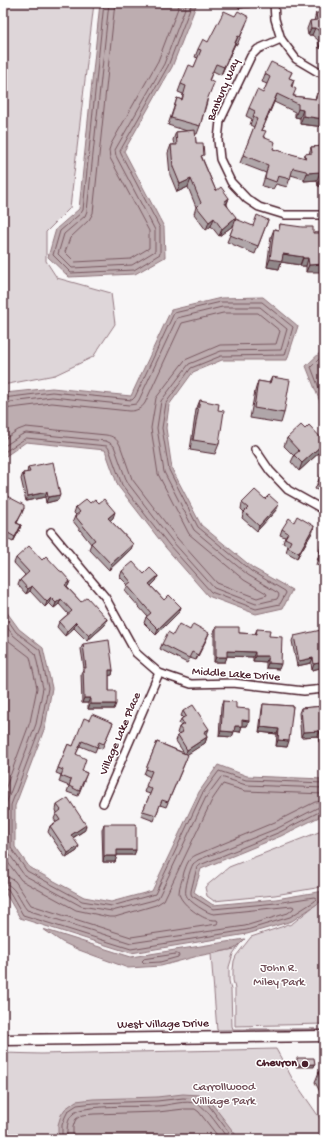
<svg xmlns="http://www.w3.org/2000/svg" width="327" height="1142" font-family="'Gochi Hand',sans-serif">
	<rect width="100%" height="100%" fill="#f8f6f7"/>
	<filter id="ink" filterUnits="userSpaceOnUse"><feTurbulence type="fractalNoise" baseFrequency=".025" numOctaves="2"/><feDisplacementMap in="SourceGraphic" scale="8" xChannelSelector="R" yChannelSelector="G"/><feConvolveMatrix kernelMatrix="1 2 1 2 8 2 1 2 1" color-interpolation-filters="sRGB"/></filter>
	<g filter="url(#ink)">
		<g fill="#ded6d9" stroke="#947a82">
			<path d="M 3,3 L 94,3 L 70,208 L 46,232 L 46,261 L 57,278 L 111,293 L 115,324 L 93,357 L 55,375 L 3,385 Z"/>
			<path d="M 324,830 L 324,886 L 316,888 L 275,895 L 214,901 L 207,896 L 205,887 L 229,867 Z"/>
			<path d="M 324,898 L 324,1024 L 235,1026 L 235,989 L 233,980 L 233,970 L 234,961 L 236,956 L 251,937 L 284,926 L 287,924 L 289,925 L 293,923 Z"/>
			<path d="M 239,945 L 233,954 L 229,967 L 229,981 L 231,990 L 232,1026 L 233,1029 L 315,1029 L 217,1030 L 211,954 L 234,949 Z"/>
			<path d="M 276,1049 L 292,1078 L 324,1124 L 324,1139 L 3,1139 L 3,1053 L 41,1054 Z"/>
		</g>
		<g fill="#bdadb0" stroke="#8f747b">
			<path d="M 100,3 L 197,3 L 172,67 L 124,151 L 164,227 L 165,257 L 135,274 L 69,277 L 48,257 L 56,229 L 79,209 Z"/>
			<path d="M 263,297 L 298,326 L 287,360 L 222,360 L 193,372 L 169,405 L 166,428 L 172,469 L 201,525 L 253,568 L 292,590 L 283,608 L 256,614 L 208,596 L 166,548 L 118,486 L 105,450 L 26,442 L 3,458 L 3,395 L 5,393 L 52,388 L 131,396 L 171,310 L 221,298 Z"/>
			<path d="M 324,349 L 324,412 L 306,366 Z"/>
			<path d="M 3,607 L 19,629 L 43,648 L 52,688 L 45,727 L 15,806 L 15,847 L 30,868 L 84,897 L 111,902 L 152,891 L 199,792 L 218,765 L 247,776 L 324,779 L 324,816 L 321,816 L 281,836 L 201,869 L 194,892 L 213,905 L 276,899 L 324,891 L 324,897 L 320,902 L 292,921 L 247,934 L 131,953 L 20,918 L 3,889 Z"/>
			<path d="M 43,929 L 131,957 L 245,939 L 239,945 L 234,949 L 198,956 L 161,966 L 128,968 L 79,950 L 62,942 Z"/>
			<path d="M 183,1094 L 199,1095 L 209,1100 L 239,1139 L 58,1139 L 58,1125 L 61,1115 L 65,1109 L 76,1101 L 93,1099 L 157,1097 Z"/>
		</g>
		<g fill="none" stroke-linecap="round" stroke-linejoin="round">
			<g stroke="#785860" stroke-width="1">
				<path d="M 104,3 L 83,210 L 81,213 L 60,231 L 53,255 L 71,273 L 134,270 L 160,254 L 160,228 L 121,154 L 120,151 L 168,66 L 192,3"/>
				<path d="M 109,3 L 87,211 L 85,216 L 64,234 L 58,254 L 72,268 L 132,265 L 155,251 L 155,230 L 116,156 L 115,150 L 164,64 L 187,3"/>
				<path d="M 115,3 L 93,213 L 89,220 L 70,238 L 65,252 L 75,262 L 131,259 L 149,248 L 149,231 L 110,158 L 109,150 L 111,144 L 158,61 L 180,3"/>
				<path d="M 324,354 L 311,367 L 324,401"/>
				<path d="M 3,398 L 52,392 L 132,400 L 135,397 L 174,313 L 221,302 L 262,302 L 293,327 L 285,355 L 221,356 L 191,368 L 166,403 L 162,428 L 169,470 L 198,527 L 251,571 L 285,591 L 286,593 L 280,604 L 256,609 L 211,592 L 169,545 L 122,485 L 109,449 L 107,446 L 26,438 L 3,453"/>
				<path d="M 3,403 L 52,397 L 129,405 L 136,404 L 139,400 L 177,318 L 222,307 L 260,307 L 287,329 L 281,350 L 221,351 L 189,364 L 161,401 L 157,428 L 164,472 L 194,530 L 248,575 L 278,593 L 279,595 L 277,599 L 256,604 L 214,588 L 173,542 L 127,482 L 114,446 L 110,443 L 106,441 L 26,433 L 21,435 L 3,447"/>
				<path d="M 3,409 L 52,403 L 129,411 C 136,411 141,409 145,403 L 182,323 L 223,313 L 258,313 L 280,331 L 276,344 L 220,345 L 185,360 L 156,398 L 151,428 L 158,474 L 189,534 L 244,580 L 266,593 L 267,595 L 257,598 L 217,583 L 177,538 L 132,479 L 120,445 C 117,439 113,436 106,435 L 26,427 L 18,430 L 3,440"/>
				<path d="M 3,613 L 16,632 L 40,650 L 48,688 L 41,725 L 11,805 L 11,848 L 27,871 L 82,901 L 112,906 L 155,894 L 202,794 L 219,771 L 246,780 L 324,783"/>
				<path d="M 3,622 L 13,635 L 35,653 L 43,688 L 36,724 L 6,804 L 6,846 L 7,851 L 24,875 L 81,906 L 112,911 L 154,900 L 158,898 L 160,894 L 206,797 L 221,777 L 246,785 L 324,788"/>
				<path d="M 3,632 L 9,641 L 30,657 L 37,688 L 30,722 L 3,795"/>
				<path d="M 3,856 L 21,880 L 76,910 L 109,917 L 115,917 L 156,905 L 164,900 L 212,800 L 223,784 L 245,791 L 324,794"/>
				<path d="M 3,877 L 10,878 L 15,881 L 31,905 L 131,937 L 217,924 L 218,922 L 217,920 C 214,920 211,920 208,919 C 200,917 180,903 179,893 C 179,886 183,879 184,872 C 187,864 188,859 196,855 L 275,822 L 315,802 L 324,801"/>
				<path d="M 3,883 C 15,884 20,902 27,910 L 131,943 L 245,926 L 288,913 L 293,909 L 294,907 L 292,906 L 214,914 C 208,914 188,901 186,895 C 184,890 190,869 193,864 C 195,862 196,862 198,860 L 278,828 L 317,808 L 324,807"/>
				<path d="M 3,888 L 8,889 L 23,915 L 131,949 L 247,930 L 290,917 L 315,901 L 316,898 L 314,897 L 276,903 L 213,909 L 192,896 L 191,894 L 191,891 L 197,867 L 200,865 L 280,832 L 319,812 L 324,812"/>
				<path d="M 177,954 L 179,955 L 178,957 L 160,962 L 144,963 L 142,961 L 144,959 Z"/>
				<path d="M 62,1139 L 62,1125 L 65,1117 L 68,1111 L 77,1105 L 94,1103 L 157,1101 L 183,1098 L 198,1099 L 207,1103 L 234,1139"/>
				<path d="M 67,1139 C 67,1131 66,1119 74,1113 C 77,1111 81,1109 85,1109 C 108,1105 132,1107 156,1106 C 169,1106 185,1099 198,1104 C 207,1108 221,1130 228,1139"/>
				<path d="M 73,1139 L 73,1127 L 75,1121 L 76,1119 L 82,1115 L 94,1114 L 158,1112 L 184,1109 L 195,1109 L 199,1112 L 220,1139"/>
			</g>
			<g stroke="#4a1f2b" stroke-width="10">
				<g id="street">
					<path d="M 274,3 L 275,19 L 281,39 L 296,59 L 318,72 L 324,73"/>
					<path d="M 281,39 L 258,49 L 251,56 L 220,121 L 218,140 L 220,159 L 231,182 L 247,199 L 259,207 L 285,215 L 324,215"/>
					<path d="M 255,449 L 270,471 L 288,490 L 324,510"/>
					<path d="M 51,532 L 105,597 L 136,653 L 159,673 L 191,684 L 233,683 L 304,691 L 324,689"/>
					<path d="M 103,803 L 159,673"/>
				</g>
			</g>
			<g stroke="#4a1f2b" stroke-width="13">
				<path id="secondary" d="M 3,1040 L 324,1036"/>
			</g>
			<use href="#street" stroke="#fff" stroke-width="7"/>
			<use href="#secondary" stroke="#fff" stroke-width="10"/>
		</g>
		<g fill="#b0a6a9" stroke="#4a1f2b">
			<path d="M 238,3 L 251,3 L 250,7 L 239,8 Z"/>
			<path d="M 316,13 L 324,48 L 319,48 L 318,40 L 312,35 L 308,35 L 307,29 L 310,21 L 314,21 Z"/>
			<path d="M 235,16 L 246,24 L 237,45 L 235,44 L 221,75 L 213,71 L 209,81 L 207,102 L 200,126 L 197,134 L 195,134 L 196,143 L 216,191 L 229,198 L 227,204 L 234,225 L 253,226 L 268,220 L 255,254 L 227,242 L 234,225 L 219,236 L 211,226 L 206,230 L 194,214 L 196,207 L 188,187 L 177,192 L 170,175 L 168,153 L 171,145 L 174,145 L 173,140 L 176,132 L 187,131 L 168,125 L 177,98 L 182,100 L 183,94 L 178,92 L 181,84 L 194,67 L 198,58 L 195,57 L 198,49 L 208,42 Z"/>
			<path d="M 292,72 L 289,78 L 294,80 L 292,87 L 294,96 L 315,99 L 317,93 L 322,93 L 323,89 L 324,127 L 300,124 L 300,118 L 295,117 L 295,112 L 274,102 L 262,130 L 264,137 L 273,149 L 304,158 L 305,154 L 309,154 L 311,147 L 324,146 L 324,186 L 318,186 L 317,180 L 304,181 L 304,179 L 291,175 L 287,187 L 276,184 L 273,189 L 262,186 L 266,173 L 240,163 L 254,127 L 250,125 L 252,119 L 246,116 L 249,108 L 263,93 L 267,84 L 262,82 L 265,74 Z"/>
			<path d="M 280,224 L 313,233 L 324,233 L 306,272 L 306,266 L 300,266 L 300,265 L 281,262 L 279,269 L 267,267 L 271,237 L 274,229 L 278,230 Z"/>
			<path d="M 272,377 L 284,413 L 281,423 L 250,418 L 255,391 L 258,381 L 269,383 Z"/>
			<path d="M 200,400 L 218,410 L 219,444 L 215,454 L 190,450 L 196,410 Z"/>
			<path d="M 305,429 L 324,441 L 324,444 L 322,450 L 299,471 L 291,462 L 294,456 L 284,446 L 287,438 Z"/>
			<path d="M 28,467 L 58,500 L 46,503 L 45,497 L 26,501 L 21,479 L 23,473 L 27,473 Z"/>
			<path d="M 324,468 L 324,493 L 315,489 Z"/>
			<path d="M 3,499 L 22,513 L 17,523 L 21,525 L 19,531 L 13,542 L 3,537 Z"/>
			<path d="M 265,499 L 277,509 L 257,531 L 242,518 L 244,512 L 241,509 L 242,503 Z"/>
			<path d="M 90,503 L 113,518 L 110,520 L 133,544 L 131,549 L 109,570 L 89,549 L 91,544 L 73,521 L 75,516 L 76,515 L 74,513 L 76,507 Z"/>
			<path d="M 282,529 L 313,531 L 297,558 L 286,552 L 288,546 L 283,543 L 285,537 L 280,535 Z"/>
			<path d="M 324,534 L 324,567 L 316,565 Z"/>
			<path d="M 16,558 L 42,560 L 60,571 L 70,581 L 68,586 L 67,587 L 81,602 L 107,619 L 105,625 L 87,641 L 74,628 L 65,636 L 57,627 L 59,622 L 68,614 L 59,604 L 54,608 L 49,603 L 45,607 L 30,591 L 26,594 L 18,585 L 20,580 L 25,575 L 14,563 Z"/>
			<path d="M 122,571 L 144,574 L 158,576 L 156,581 L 151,586 L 164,600 L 181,607 L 179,612 L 156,635 L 144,623 L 146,617 L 147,616 L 125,591 L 128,585 L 120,577 Z"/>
			<path d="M 216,627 L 239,633 L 255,634 L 257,629 L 269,636 L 279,669 L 266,668 L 266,662 L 253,661 L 253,657 L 227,656 L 225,662 L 214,662 L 214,632 Z"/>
			<path d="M 173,635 L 207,638 L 196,660 L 190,658 L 187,663 L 160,649 L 162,644 Z"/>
			<path d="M 294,636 L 324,645 L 324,667 L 312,670 L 311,663 L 297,666 L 292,641 Z"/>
			<path d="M 83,644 L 113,670 L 112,675 L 109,675 L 109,691 L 114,709 L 88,709 L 88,703 L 82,703 L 81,673 L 84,668 L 81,649 Z"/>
			<path d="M 223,701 L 236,708 L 249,721 L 247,726 L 242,726 L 240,732 L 234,731 L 232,737 L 219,736 L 221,706 Z"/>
			<path d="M 263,704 L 293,706 L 287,747 L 276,746 L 277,734 L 259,732 L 262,709 Z"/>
			<path d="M 324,706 L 324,741 L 319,742 L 318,736 L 301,737 L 299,713 L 301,708 Z"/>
			<path d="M 183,711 L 207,734 L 206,735 L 207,737 L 205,743 L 187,754 L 186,760 L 166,807 L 160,805 L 154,821 L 141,816 L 150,794 L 144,792 L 150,777 L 144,774 L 157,742 L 184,753 L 176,741 L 178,735 L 179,735 L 177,733 L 179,727 L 181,726 L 179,724 L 181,719 L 183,718 L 181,716 Z"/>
			<path d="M 89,720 L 113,723 L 102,749 L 97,747 L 95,752 L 80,746 L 76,754 L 82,771 L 87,773 L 78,796 L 67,792 L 69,786 L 59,782 L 61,775 L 56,773 L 68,744 L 73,746 Z"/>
			<path d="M 57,805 L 85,830 L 73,838 L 77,851 L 66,858 L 48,832 L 50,826 L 56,822 L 54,819 L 56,814 L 57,813 L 56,810 Z"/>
			<path d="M 104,824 L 136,850 L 134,855 L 117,855 L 115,862 L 103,862 L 102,830 Z"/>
			<path d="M 319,1072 L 324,1072 L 324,1096 L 322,1096 L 315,1082 Z"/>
		</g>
		<g fill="#908789" stroke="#4a1f2b">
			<path d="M 240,3 L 251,3 L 250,7 L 239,8 Z"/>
			<path d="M 311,28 L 315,28 L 312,35 L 308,35 Z"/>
			<path d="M 238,36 L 235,44 L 221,75 L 224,67 Z"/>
			<path d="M 322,40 L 324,40 L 324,48 L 319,48 Z"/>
			<path d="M 277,94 L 274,102 L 259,138 L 261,130 Z"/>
			<path d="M 298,109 L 303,110 L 300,118 L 295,117 Z"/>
			<path d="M 303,116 L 324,119 L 324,127 L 300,124 Z"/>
			<path d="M 320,172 L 317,180 L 304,181 L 307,173 Z"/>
			<path d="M 324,178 L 324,186 L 318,186 L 320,179 Z"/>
			<path d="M 191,179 L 188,187 L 177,192 L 180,184 Z"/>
			<path d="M 229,198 L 226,205 L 224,202 Z"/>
			<path d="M 236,217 L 234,225 L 219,236 L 222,229 Z"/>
			<path d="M 214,218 L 211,226 L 206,230 L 209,222 Z"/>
			<path d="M 283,254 L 303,257 L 300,265 L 281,262 L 279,269 L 267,267 L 270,259 Z"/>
			<path d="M 303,258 L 308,258 L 306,266 L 300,266 Z"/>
			<path d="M 324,264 L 324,272 L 306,272 L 309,265 Z"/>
			<path d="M 324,443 L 322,450 L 299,471 L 302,463 Z"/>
			<path d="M 47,492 L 45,497 L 26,501 L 28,496 Z"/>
			<path d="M 60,495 L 58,500 L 46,503 L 48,497 Z"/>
			<path d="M 279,504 L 277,509 L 257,531 L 259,526 Z"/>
			<path d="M 24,508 L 22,513 L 14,528 L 16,523 Z"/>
			<path d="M 115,512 L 113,518 L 106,524 L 108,518 Z"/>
			<path d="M 21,525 L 19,531 L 13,542 L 15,537 Z"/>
			<path d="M 314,526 L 313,531 L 297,558 L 299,553 Z"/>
			<path d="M 133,544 L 131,549 L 109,570 L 111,564 Z"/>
			<path d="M 158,576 L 156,581 L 148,589 L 149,584 Z"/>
			<path d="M 70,581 L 68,586 L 63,590 L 65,585 Z"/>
			<path d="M 32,586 L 30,591 L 26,594 L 28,589 Z"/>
			<path d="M 51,598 L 49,603 L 45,607 L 47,602 Z"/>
			<path d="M 61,599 L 59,604 L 54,608 L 56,603 Z"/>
			<path d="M 181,607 L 179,612 L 156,635 L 158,629 Z"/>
			<path d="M 107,619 L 105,625 L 87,641 L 89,636 Z"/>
			<path d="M 76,622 L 74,628 L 65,636 L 67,631 Z"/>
			<path d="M 209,633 L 207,638 L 196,660 L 198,655 Z"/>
			<path d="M 227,651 L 255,652 L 253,657 L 225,656 Z"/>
			<path d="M 255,656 L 268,656 L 266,662 L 253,661 Z"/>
			<path d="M 216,657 L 227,657 L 225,662 L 214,662 Z"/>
			<path d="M 313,658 L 311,663 L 297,666 L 299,661 Z"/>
			<path d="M 324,662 L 324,667 L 312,670 L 314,664 Z"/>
			<path d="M 268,663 L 281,664 L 279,669 L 266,668 Z"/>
			<path d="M 109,670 L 113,670 L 112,675 L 107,676 Z"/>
			<path d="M 84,698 L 90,698 L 88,703 L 82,703 Z"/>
			<path d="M 90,704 L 116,704 L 114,709 L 88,709 Z"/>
			<path d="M 242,720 L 249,721 L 247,726 L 240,726 Z"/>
			<path d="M 235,726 L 242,726 L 240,732 L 233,731 Z"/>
			<path d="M 261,727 L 279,729 L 277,734 L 259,732 Z"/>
			<path d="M 209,729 L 207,734 L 202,738 L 204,732 Z"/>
			<path d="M 221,731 L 234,732 L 232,737 L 219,736 Z"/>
			<path d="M 320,731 L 318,736 L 301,737 L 303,732 Z"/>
			<path d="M 324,736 L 324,741 L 319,742 L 321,737 Z"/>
			<path d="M 207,737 L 205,743 L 185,756 L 187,750 Z"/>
			<path d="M 278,740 L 289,741 L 287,747 L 276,746 Z"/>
			<path d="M 86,825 L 85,830 L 69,840 L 71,835 Z"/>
			<path d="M 79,846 L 77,851 L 66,858 L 68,853 Z"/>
			<path d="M 117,850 L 136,850 L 134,855 L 115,855 Z"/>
			<path d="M 104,856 L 117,856 L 115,862 L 103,862 Z"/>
			<path d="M 315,1064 L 314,1067 L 296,1067 L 297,1065 Z"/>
		</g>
		<g fill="#cdc1c4" stroke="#4a1f2b">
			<path d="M 224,11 L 235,16 L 238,11 L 249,17 L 240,37 L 238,36 L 224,67 L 216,64 L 209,80 L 214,83 L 207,100 L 200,126 L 171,118 L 177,98 L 182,100 L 186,86 L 181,84 L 189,65 L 194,67 L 201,50 L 198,49 L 203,39 L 208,42 Z"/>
			<path d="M 316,13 L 324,13 L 324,40 L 322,40 L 321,32 L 315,28 L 311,28 L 310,21 L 317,20 Z"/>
			<path d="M 271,62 L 292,72 L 289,78 L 294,80 L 291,86 L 296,89 L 293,96 L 316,99 L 317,93 L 323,93 L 323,89 L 324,89 L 324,119 L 303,116 L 303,110 L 298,109 L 298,104 L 277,94 L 261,130 L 266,131 L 263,137 L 275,142 L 273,149 L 306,158 L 305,154 L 312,153 L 311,147 L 324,146 L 324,178 L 320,179 L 320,172 L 307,173 L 306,171 L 293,168 L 290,179 L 278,176 L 276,182 L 265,178 L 268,165 L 243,155 L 257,119 L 253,117 L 255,111 L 249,108 L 257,90 L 263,93 L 270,77 L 265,74 Z"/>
			<path d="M 195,130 L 196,143 L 203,143 L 204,155 L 201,156 L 216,191 L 221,187 L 229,198 L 224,202 L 236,217 L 222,229 L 214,218 L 209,222 L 197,207 L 201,203 L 191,179 L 180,184 L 173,167 L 171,145 L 177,145 L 176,132 Z"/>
			<path d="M 257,215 L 268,220 L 258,246 L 230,235 L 236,219 L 253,226 Z"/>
			<path d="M 280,224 L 302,227 L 313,227 L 313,233 L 324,233 L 324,264 L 309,265 L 308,258 L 303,258 L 303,257 L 283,254 L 282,261 L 270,259 L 274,229 L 279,230 Z"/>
			<path d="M 272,377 L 290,380 L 284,413 L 254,408 L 258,381 L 270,383 Z"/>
			<path d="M 200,400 L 219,404 L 218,410 L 224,411 L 219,444 L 193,440 Z"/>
			<path d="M 301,425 L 305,429 L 309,425 L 324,441 L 324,443 L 302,463 L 294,455 L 299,451 L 287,438 Z"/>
			<path d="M 53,462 L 60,495 L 48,497 L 47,492 L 28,496 L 23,473 L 30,472 L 28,467 Z"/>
			<path d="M 324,468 L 324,487 L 317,484 Z"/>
			<path d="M 255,490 L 265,499 L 269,495 L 279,504 L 259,526 L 244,512 L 248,508 L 242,503 Z"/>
			<path d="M 5,495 L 24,505 L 24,508 L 16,523 L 21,525 L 15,537 L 3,530 L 3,499 Z"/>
			<path d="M 86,499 L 90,503 L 95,499 L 99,503 L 104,499 L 115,512 L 108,518 L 133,544 L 111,564 L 91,543 L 95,540 L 75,516 L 80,512 L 76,507 Z"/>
			<path d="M 297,516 L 314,526 L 299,553 L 288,547 L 291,541 L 285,538 L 288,533 L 282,529 L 289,518 L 294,522 Z"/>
			<path d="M 324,536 L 324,561 L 318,560 Z"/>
			<path d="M 29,546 L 42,560 L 46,556 L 60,571 L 61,571 L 70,581 L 65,585 L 81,602 L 87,597 L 107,619 L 89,636 L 76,622 L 67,631 L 59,622 L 72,611 L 61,599 L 56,603 L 51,598 L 47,602 L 32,586 L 28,589 L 20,580 L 29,572 L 16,558 Z"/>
			<path d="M 133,562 L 144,574 L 150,568 L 158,576 L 149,584 L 164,600 L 169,595 L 181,607 L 158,629 L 146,617 L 151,613 L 127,585 L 131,582 L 122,571 Z"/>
			<path d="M 179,624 L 190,630 L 193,624 L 209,633 L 198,655 L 192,652 L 189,658 L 162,644 L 168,632 L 173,635 Z"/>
			<path d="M 216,627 L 239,627 L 239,633 L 256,634 L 257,629 L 270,630 L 269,636 L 282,637 L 281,664 L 268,663 L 268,656 L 255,656 L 255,652 L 227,651 L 227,657 L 216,657 Z"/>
			<path d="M 321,630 L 324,645 L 324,662 L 314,664 L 313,658 L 299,661 L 294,636 Z"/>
			<path d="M 109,640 L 113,670 L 109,670 L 109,691 L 116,691 L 116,704 L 90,704 L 90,698 L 84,698 L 83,668 L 86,668 L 83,644 Z"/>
			<path d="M 223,701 L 236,702 L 236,708 L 249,709 L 249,721 L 242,720 L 242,726 L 235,726 L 234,732 L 221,731 Z"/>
			<path d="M 263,704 L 293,706 L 289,741 L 278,740 L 279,729 L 261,727 Z"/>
			<path d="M 193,705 L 209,729 L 204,732 L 207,737 L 187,750 L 178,735 L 183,732 L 179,727 L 184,724 L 181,719 L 186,716 L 183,711 Z"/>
			<path d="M 324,706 L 324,736 L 321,737 L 320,731 L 303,732 L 301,708 Z"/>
			<path d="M 92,714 L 113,723 L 104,744 L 99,742 L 97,747 L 82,741 L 76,754 L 86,759 L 82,771 L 87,773 L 79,791 L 69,786 L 71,780 L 61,776 L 63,770 L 58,768 L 68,744 L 73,746 L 84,718 L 89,720 Z"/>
			<path d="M 157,742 L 188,755 L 168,802 L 162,800 L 156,815 L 143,811 L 152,789 L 146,786 L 152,771 L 146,769 Z"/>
			<path d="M 68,798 L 86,825 L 71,835 L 79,846 L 68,853 L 50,826 L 60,820 L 56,814 L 61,810 L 57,805 Z"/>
			<path d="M 104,824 L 136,824 L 136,850 L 117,850 L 117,856 L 104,856 Z"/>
			<path d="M 297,1058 L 314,1058 L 315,1064 L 297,1065 Z"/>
			<path d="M 319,1072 L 324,1072 L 324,1084 Z"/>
		</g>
	</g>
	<circle fill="#4a1f2b" stroke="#fff" stroke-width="1.5" cx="305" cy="1064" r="4"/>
	<g text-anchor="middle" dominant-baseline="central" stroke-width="3" stroke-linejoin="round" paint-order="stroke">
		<g font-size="12" fill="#4a1f2b" stroke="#fff">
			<text transform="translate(224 90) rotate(-67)">Banbury Way</text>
			<text transform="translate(236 675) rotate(4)">Middle Lake Drive</text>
			<text transform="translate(121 734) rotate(-67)">Village Lake Place</text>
			<text transform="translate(163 1025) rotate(-1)">West Village Drive</text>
		</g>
		<g font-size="12" fill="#6f4d56" stroke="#fff">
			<text x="279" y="969">John R.<tspan x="279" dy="14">Miley Park</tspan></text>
			<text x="224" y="1088">Carrollwood<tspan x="224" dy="14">Villiage Park</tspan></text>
		</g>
		<g font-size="12" font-weight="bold" fill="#4a1f2b" stroke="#fff" text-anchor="end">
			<text x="297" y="1064">Chevron</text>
		</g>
	</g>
	<rect width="327" height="1142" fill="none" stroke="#fff" stroke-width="16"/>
	<rect x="8" y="8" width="311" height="1126" fill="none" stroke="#4a1f2b" stroke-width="1.5" filter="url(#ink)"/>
</svg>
